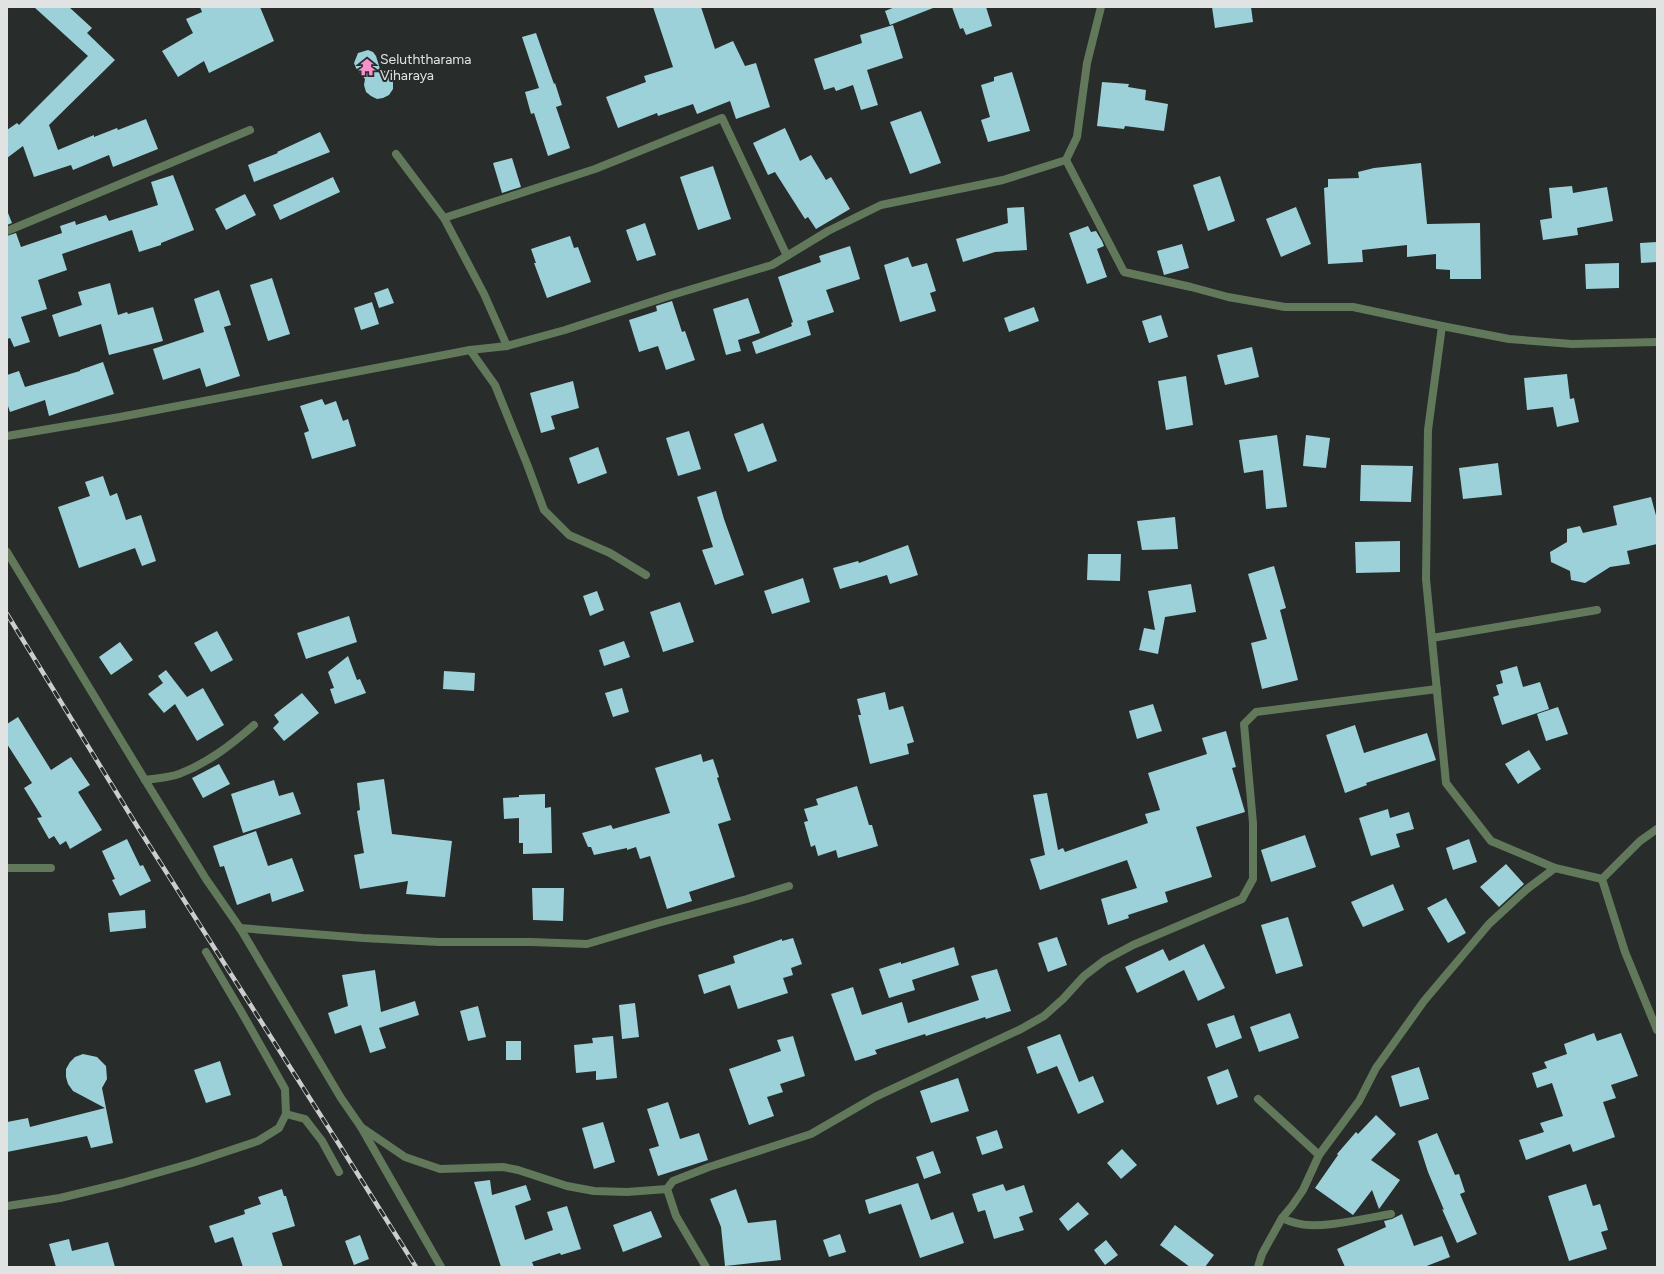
<svg xmlns="http://www.w3.org/2000/svg" width="1664" height="1274" font-family="Figtree,sans-serif">
	<rect width="100%" height="100%" fill="#282c2a"/>
	<g fill="#9cd1d9">
		<path d="M 34,7 L 69,7 L 92,28 L 87,33 L 115,60 L 49,125 L 58,150 L 94,135 L 94,137 L 117,128 L 118,130 L 146,119 L 158,149 L 113,167 L 109,155 L 73,170 L 71,165 L 34,177 L 23,146 L 7,158 L 7,130 L 17,123 L 19,125 L 88,56 Z"/>
		<path d="M 200,7 L 260,7 L 274,41 L 209,73 L 204,61 L 178,77 L 162,51 L 193,33 L 186,19 L 202,12 Z"/>
		<path d="M 653,7 L 701,7 L 715,49 L 733,41 L 745,66 L 756,63 L 770,107 L 736,119 L 730,101 L 697,114 L 693,104 L 658,116 L 657,113 L 618,128 L 606,97 L 646,82 L 644,76 L 673,67 Z"/>
		<path d="M 895,7 L 932,7 L 933,8 L 890,25 L 885,11 Z"/>
		<path d="M 952,7 L 986,7 L 992,26 L 966,35 L 963,28 L 960,29 Z"/>
		<path d="M 1212,7 L 1251,7 L 1253,22 L 1215,28 Z"/>
		<path d="M 893,25 L 903,58 L 867,70 L 878,105 L 861,110 L 853,85 L 836,91 L 834,87 L 824,90 L 814,59 L 862,43 L 860,35 Z"/>
		<path d="M 536,33 L 554,84 L 555,83 L 562,105 L 556,107 L 570,148 L 548,156 L 534,113 L 531,114 L 525,92 L 539,88 L 522,37 Z"/>
		<path d="M 368,50 L 373,52 L 376,56 L 380,69 L 387,72 L 392,77 L 393,83 L 393,89 L 389,95 L 383,98 L 377,99 L 371,96 L 366,92 L 364,85 L 365,79 L 356,68 L 354,63 L 358,53 Z"/>
		<path d="M 1012,72 L 1030,131 L 988,142 L 981,120 L 990,117 L 981,85 L 994,81 L 994,77 Z"/>
		<path d="M 1102,82 L 1129,84 L 1128,87 L 1146,90 L 1145,100 L 1168,104 L 1164,131 L 1125,126 L 1124,129 L 1097,126 Z"/>
		<path d="M 921,111 L 941,163 L 910,174 L 890,122 Z"/>
		<path d="M 785,128 L 800,161 L 811,155 L 826,180 L 831,177 L 850,209 L 816,229 L 808,217 L 805,219 L 775,172 L 768,175 L 753,143 Z"/>
		<path d="M 320,132 L 330,152 L 254,182 L 248,165 L 278,153 L 277,152 Z"/>
		<path d="M 512,158 L 521,187 L 502,193 L 493,163 Z"/>
		<path d="M 1421,163 L 1427,224 L 1480,223 L 1481,279 L 1450,279 L 1450,270 L 1436,269 L 1436,254 L 1407,257 L 1407,245 L 1362,250 L 1363,262 L 1328,264 L 1324,188 L 1328,187 L 1328,179 L 1359,178 L 1358,172 L 1374,168 Z"/>
		<path d="M 713,166 L 731,219 L 698,230 L 680,177 Z"/>
		<path d="M 173,175 L 194,230 L 161,243 L 161,245 L 139,252 L 132,230 L 62,254 L 67,270 L 38,280 L 47,309 L 21,317 L 30,342 L 14,347 L 10,338 L 7,339 L 7,236 L 16,233 L 21,247 L 62,233 L 60,226 L 75,221 L 76,225 L 106,215 L 109,221 L 158,205 L 151,182 Z"/>
		<path d="M 1220,176 L 1235,221 L 1208,231 L 1193,185 Z"/>
		<path d="M 333,177 L 340,192 L 280,220 L 273,205 Z"/>
		<path d="M 1572,186 L 1573,193 L 1607,187 L 1613,221 L 1577,228 L 1578,235 L 1543,240 L 1540,220 L 1552,218 L 1549,188 Z"/>
		<path d="M 245,194 L 256,215 L 226,230 L 215,209 Z"/>
		<path d="M 1024,207 L 1027,250 L 995,252 L 963,262 L 956,239 L 1008,223 L 1007,208 Z"/>
		<path d="M 1296,207 L 1311,244 L 1281,257 L 1266,219 Z"/>
		<path d="M 8,213 L 12,223 L 7,225 L 7,214 Z"/>
		<path d="M 645,223 L 656,255 L 637,261 L 626,230 Z"/>
		<path d="M 1088,226 L 1091,232 L 1096,231 L 1102,241 L 1104,246 L 1097,249 L 1107,277 L 1087,284 L 1069,233 Z"/>
		<path d="M 570,236 L 574,248 L 578,247 L 591,282 L 547,298 L 534,263 L 536,263 L 531,249 Z"/>
		<path d="M 1657,242 L 1657,262 L 1641,263 L 1640,243 Z"/>
		<path d="M 1182,244 L 1189,268 L 1164,275 L 1157,251 Z"/>
		<path d="M 850,246 L 860,279 L 826,290 L 834,312 L 807,321 L 811,335 L 756,354 L 752,342 L 792,326 L 791,323 L 793,322 L 778,277 L 821,262 L 819,256 Z"/>
		<path d="M 908,257 L 912,267 L 927,263 L 936,291 L 930,293 L 936,311 L 900,322 L 884,265 Z"/>
		<path d="M 1619,263 L 1619,288 L 1586,289 L 1585,264 Z"/>
		<path d="M 272,278 L 290,334 L 268,341 L 250,285 Z"/>
		<path d="M 110,283 L 118,315 L 127,312 L 128,314 L 153,307 L 163,341 L 109,355 L 101,324 L 59,337 L 52,315 L 82,305 L 78,292 Z"/>
		<path d="M 388,288 L 394,303 L 379,308 L 374,293 Z"/>
		<path d="M 219,290 L 231,325 L 224,327 L 240,376 L 206,387 L 200,368 L 163,380 L 153,349 L 204,332 L 194,299 Z"/>
		<path d="M 748,298 L 760,333 L 738,340 L 741,351 L 726,355 L 713,309 Z"/>
		<path d="M 672,301 L 682,332 L 685,331 L 695,360 L 666,370 L 658,346 L 639,352 L 629,320 L 657,311 L 656,306 Z"/>
		<path d="M 372,302 L 379,324 L 361,330 L 354,308 Z"/>
		<path d="M 1034,307 L 1039,321 L 1009,332 L 1004,318 Z"/>
		<path d="M 1161,315 L 1168,337 L 1149,343 L 1142,321 Z"/>
		<path d="M 1252,347 L 1259,377 L 1225,385 L 1217,355 Z"/>
		<path d="M 103,362 L 114,394 L 49,416 L 45,400 L 10,412 L 7,403 L 7,375 L 19,371 L 25,387 L 80,371 L 80,370 Z"/>
		<path d="M 1567,374 L 1570,399 L 1574,398 L 1579,422 L 1557,427 L 1553,407 L 1527,410 L 1524,378 Z"/>
		<path d="M 1186,376 L 1193,425 L 1166,430 L 1158,381 Z"/>
		<path d="M 573,381 L 579,408 L 551,416 L 555,429 L 541,433 L 530,393 Z"/>
		<path d="M 322,399 L 325,405 L 336,401 L 343,421 L 348,419 L 356,446 L 312,459 L 304,433 L 309,431 L 300,406 Z"/>
		<path d="M 763,423 L 777,461 L 748,472 L 734,434 Z"/>
		<path d="M 689,431 L 701,469 L 678,476 L 666,438 Z"/>
		<path d="M 1277,435 L 1287,507 L 1266,509 L 1263,470 L 1244,473 L 1239,440 Z"/>
		<path d="M 1306,435 L 1330,438 L 1326,468 L 1303,466 Z"/>
		<path d="M 598,447 L 607,473 L 578,484 L 569,458 Z"/>
		<path d="M 1498,463 L 1502,495 L 1463,499 L 1459,468 Z"/>
		<path d="M 1361,465 L 1413,466 L 1411,502 L 1360,501 Z"/>
		<path d="M 103,476 L 110,496 L 117,493 L 126,520 L 141,515 L 156,561 L 142,566 L 135,548 L 79,568 L 58,507 L 90,496 L 85,482 Z"/>
		<path d="M 716,491 L 724,519 L 744,575 L 715,585 L 702,550 L 713,547 L 697,497 Z"/>
		<path d="M 1651,497 L 1657,519 L 1657,544 L 1627,551 L 1630,564 L 1610,567 L 1585,583 L 1571,580 L 1570,571 L 1551,562 L 1550,552 L 1567,542 L 1567,529 L 1580,526 L 1583,533 L 1617,525 L 1613,506 Z"/>
		<path d="M 1175,517 L 1178,549 L 1142,550 L 1137,521 Z"/>
		<path d="M 1400,541 L 1400,572 L 1356,573 L 1355,542 Z"/>
		<path d="M 908,545 L 918,575 L 890,584 L 887,575 L 840,589 L 833,568 L 858,561 L 859,563 Z"/>
		<path d="M 1088,554 L 1121,554 L 1120,581 L 1087,580 Z"/>
		<path d="M 1274,566 L 1286,608 L 1280,610 L 1298,680 L 1262,689 L 1251,643 L 1267,639 L 1248,574 Z"/>
		<path d="M 803,578 L 810,602 L 772,614 L 764,591 Z"/>
		<path d="M 1191,584 L 1196,612 L 1165,617 L 1158,654 L 1139,650 L 1144,628 L 1155,630 L 1148,591 Z"/>
		<path d="M 597,591 L 604,610 L 590,616 L 583,596 Z"/>
		<path d="M 680,602 L 694,642 L 663,652 L 650,612 Z"/>
		<path d="M 349,616 L 357,642 L 306,659 L 297,633 Z"/>
		<path d="M 217,631 L 233,660 L 211,672 L 194,643 Z"/>
		<path d="M 624,641 L 630,657 L 604,666 L 599,650 Z"/>
		<path d="M 120,642 L 133,660 L 111,675 L 99,657 Z"/>
		<path d="M 348,656 L 357,680 L 360,679 L 366,693 L 335,704 L 330,689 L 334,688 L 328,672 Z"/>
		<path d="M 1517,666 L 1523,687 L 1540,682 L 1549,709 L 1502,725 L 1493,697 L 1499,695 L 1496,685 L 1503,683 L 1500,671 Z"/>
		<path d="M 166,670 L 187,697 L 203,688 L 224,725 L 197,741 L 175,704 L 164,713 L 148,694 L 163,683 L 158,676 Z"/>
		<path d="M 444,671 L 475,673 L 474,691 L 443,689 Z"/>
		<path d="M 622,688 L 629,712 L 613,717 L 605,693 Z"/>
		<path d="M 885,692 L 889,710 L 903,706 L 914,742 L 907,744 L 909,754 L 870,764 L 858,715 L 861,715 L 857,699 Z"/>
		<path d="M 302,693 L 319,713 L 284,741 L 273,728 L 279,722 L 274,715 Z"/>
		<path d="M 1153,704 L 1162,731 L 1137,739 L 1129,711 Z"/>
		<path d="M 1558,707 L 1568,734 L 1546,741 L 1537,714 Z"/>
		<path d="M 18,717 L 51,770 L 71,757 L 90,785 L 78,792 L 102,830 L 70,849 L 66,841 L 60,845 L 54,836 L 49,839 L 37,818 L 42,817 L 24,788 L 32,783 L 7,744 L 7,724 Z"/>
		<path d="M 1355,725 L 1364,753 L 1427,733 L 1436,760 L 1366,783 L 1367,785 L 1345,793 L 1326,735 Z"/>
		<path d="M 1226,731 L 1236,767 L 1232,768 L 1245,812 L 1196,827 L 1212,877 L 1165,892 L 1168,902 L 1128,915 L 1129,918 L 1108,925 L 1101,899 L 1137,888 L 1127,860 L 1040,890 L 1030,859 L 1045,855 L 1033,795 L 1047,793 L 1058,850 L 1063,848 L 1065,852 L 1148,823 L 1145,814 L 1160,810 L 1148,773 L 1207,754 L 1202,738 Z"/>
		<path d="M 1529,750 L 1541,769 L 1518,784 L 1505,764 Z"/>
		<path d="M 701,754 L 703,762 L 713,759 L 719,777 L 717,778 L 731,820 L 718,824 L 735,877 L 689,892 L 692,901 L 667,909 L 650,856 L 640,859 L 636,847 L 627,850 L 627,848 L 594,855 L 591,847 L 588,847 L 582,833 L 611,825 L 613,829 L 670,813 L 655,768 Z"/>
		<path d="M 219,764 L 230,784 L 203,798 L 192,778 Z"/>
		<path d="M 384,779 L 392,834 L 452,841 L 445,897 L 406,894 L 408,881 L 360,889 L 354,855 L 364,853 L 357,811 L 360,810 L 357,783 Z"/>
		<path d="M 274,780 L 279,796 L 293,792 L 301,814 L 243,833 L 231,794 Z"/>
		<path d="M 857,786 L 869,825 L 872,825 L 878,846 L 838,858 L 836,850 L 818,856 L 815,845 L 811,847 L 804,822 L 808,821 L 804,809 L 818,805 L 816,799 Z"/>
		<path d="M 545,794 L 545,808 L 551,807 L 552,853 L 523,854 L 523,843 L 519,843 L 519,818 L 504,819 L 503,798 L 519,797 L 519,795 Z"/>
		<path d="M 1388,809 L 1390,818 L 1409,812 L 1414,829 L 1396,834 L 1400,847 L 1371,856 L 1359,818 Z"/>
		<path d="M 256,831 L 268,866 L 292,858 L 304,891 L 272,902 L 270,893 L 237,905 L 224,866 L 220,867 L 213,846 Z"/>
		<path d="M 1305,835 L 1316,867 L 1271,882 L 1261,850 Z"/>
		<path d="M 127,839 L 140,866 L 143,865 L 151,881 L 120,896 L 112,880 L 115,879 L 102,851 Z"/>
		<path d="M 1469,839 L 1477,862 L 1453,870 L 1446,848 Z"/>
		<path d="M 1506,864 L 1524,884 L 1499,907 L 1480,887 Z"/>
		<path d="M 1393,884 L 1404,910 L 1363,927 L 1351,902 Z"/>
		<path d="M 532,888 L 564,888 L 563,921 L 533,920 Z"/>
		<path d="M 1446,898 L 1466,933 L 1448,943 L 1427,908 Z"/>
		<path d="M 145,910 L 146,928 L 110,932 L 108,913 Z"/>
		<path d="M 1288,917 L 1303,966 L 1276,974 L 1261,925 Z"/>
		<path d="M 1057,937 L 1067,965 L 1048,972 L 1038,943 Z"/>
		<path d="M 793,938 L 802,964 L 791,968 L 793,975 L 783,978 L 788,993 L 738,1009 L 730,985 L 704,994 L 698,975 L 735,963 L 733,956 L 782,939 L 782,941 Z"/>
		<path d="M 1204,944 L 1225,988 L 1198,1001 L 1184,970 L 1137,993 L 1125,967 L 1163,949 L 1169,961 Z"/>
		<path d="M 954,947 L 959,965 L 912,980 L 915,990 L 889,998 L 879,969 L 901,962 L 901,964 Z"/>
		<path d="M 997,969 L 1011,1011 L 986,1019 L 985,1017 L 926,1036 L 925,1034 L 875,1050 L 877,1054 L 855,1061 L 831,994 L 853,987 L 862,1015 L 902,1002 L 908,1023 L 979,1000 L 971,976 Z"/>
		<path d="M 375,970 L 381,1012 L 415,1001 L 419,1015 L 379,1028 L 386,1048 L 370,1053 L 361,1025 L 335,1034 L 328,1013 L 348,1006 L 342,975 Z"/>
		<path d="M 635,1003 L 639,1037 L 622,1039 L 619,1005 Z"/>
		<path d="M 478,1006 L 486,1037 L 468,1041 L 460,1011 Z"/>
		<path d="M 1290,1013 L 1299,1038 L 1259,1052 L 1250,1027 Z"/>
		<path d="M 1234,1015 L 1242,1038 L 1216,1048 L 1207,1024 Z"/>
		<path d="M 1594,1033 L 1597,1041 L 1621,1033 L 1638,1076 L 1611,1085 L 1616,1098 L 1603,1102 L 1615,1137 L 1573,1152 L 1570,1144 L 1526,1160 L 1519,1140 L 1544,1132 L 1540,1123 L 1563,1116 L 1552,1083 L 1537,1088 L 1532,1073 L 1547,1068 L 1544,1062 L 1567,1054 L 1564,1044 Z"/>
		<path d="M 1060,1034 L 1079,1082 L 1093,1076 L 1104,1102 L 1078,1114 L 1057,1066 L 1037,1074 L 1027,1047 Z"/>
		<path d="M 613,1036 L 617,1078 L 596,1080 L 596,1071 L 576,1073 L 574,1045 L 593,1043 L 592,1038 Z"/>
		<path d="M 793,1036 L 805,1076 L 780,1084 L 783,1092 L 767,1097 L 774,1116 L 749,1125 L 729,1069 L 781,1051 L 777,1040 Z"/>
		<rect x="506" y="1041" width="15" height="19"/>
		<path d="M 83,1054 L 97,1057 L 106,1066 L 107,1079 L 102,1088 L 113,1143 L 91,1148 L 87,1136 L 7,1152 L 7,1122 L 28,1118 L 30,1127 L 105,1108 L 73,1091 L 68,1084 L 66,1077 L 66,1069 L 70,1062 L 75,1057 Z"/>
		<path d="M 220,1061 L 231,1095 L 206,1103 L 194,1070 Z"/>
		<path d="M 1419,1067 L 1429,1099 L 1400,1107 L 1391,1076 Z"/>
		<path d="M 1228,1069 L 1238,1097 L 1217,1105 L 1207,1077 Z"/>
		<path d="M 958,1078 L 969,1111 L 931,1123 L 920,1091 Z"/>
		<path d="M 668,1102 L 680,1139 L 699,1133 L 708,1160 L 658,1176 L 649,1149 L 659,1146 L 647,1109 Z"/>
		<path d="M 1376,1115 L 1396,1134 L 1371,1160 L 1400,1180 L 1379,1209 L 1372,1190 L 1353,1215 L 1315,1188 L 1338,1155 L 1337,1154 L 1356,1132 L 1358,1134 Z"/>
		<path d="M 603,1122 L 615,1162 L 594,1169 L 582,1128 Z"/>
		<path d="M 997,1130 L 1003,1148 L 982,1155 L 976,1137 Z"/>
		<path d="M 1437,1133 L 1455,1175 L 1459,1174 L 1465,1192 L 1460,1194 L 1477,1234 L 1457,1243 L 1442,1209 L 1444,1210 L 1428,1172 L 1418,1141 Z"/>
		<path d="M 1122,1149 L 1137,1165 L 1121,1179 L 1107,1163 Z"/>
		<path d="M 933,1151 L 941,1173 L 924,1179 L 916,1157 Z"/>
		<path d="M 490,1180 L 492,1195 L 526,1185 L 531,1200 L 515,1206 L 525,1240 L 553,1230 L 547,1212 L 567,1206 L 581,1249 L 561,1255 L 560,1253 L 532,1262 L 534,1267 L 501,1267 L 474,1182 Z"/>
		<path d="M 918,1183 L 931,1220 L 953,1212 L 964,1243 L 920,1258 L 901,1204 L 869,1214 L 865,1200 Z"/>
		<path d="M 1003,1184 L 1006,1191 L 1024,1185 L 1033,1212 L 1019,1217 L 1024,1230 L 994,1239 L 985,1210 L 978,1212 L 972,1194 Z"/>
		<path d="M 1586,1184 L 1593,1206 L 1600,1204 L 1608,1230 L 1601,1232 L 1607,1249 L 1569,1261 L 1548,1196 Z"/>
		<path d="M 282,1189 L 284,1196 L 286,1196 L 295,1226 L 272,1233 L 283,1267 L 243,1267 L 233,1237 L 215,1243 L 209,1226 L 245,1214 L 244,1210 L 261,1204 L 258,1197 Z"/>
		<path d="M 736,1189 L 748,1223 L 776,1220 L 781,1260 L 725,1266 L 721,1227 L 710,1199 Z"/>
		<path d="M 1078,1202 L 1089,1214 L 1068,1231 L 1059,1219 Z"/>
		<path d="M 651,1211 L 662,1237 L 623,1252 L 613,1225 Z"/>
		<path d="M 1402,1214 L 1414,1246 L 1442,1236 L 1450,1257 L 1424,1267 L 1345,1267 L 1337,1249 L 1386,1227 L 1384,1221 L 1392,1219 Z"/>
		<path d="M 1175,1225 L 1214,1255 L 1205,1267 L 1190,1267 L 1160,1245 Z"/>
		<path d="M 840,1234 L 846,1252 L 829,1257 L 823,1240 Z"/>
		<path d="M 360,1235 L 369,1259 L 354,1265 L 345,1241 Z"/>
		<path d="M 69,1239 L 72,1251 L 108,1242 L 115,1267 L 56,1267 L 49,1244 Z"/>
		<path d="M 1106,1240 L 1118,1255 L 1105,1265 L 1094,1250 Z"/>
	</g>
	<g fill="none" stroke-linecap="round" stroke-linejoin="round">
		<g stroke="#62785b" stroke-width="8">
			<path d="M 396,154 L 444,218 L 484,294 L 507,346"/>
			<path d="M 444,218 L 595,169 L 722,118 L 787,256"/>
			<path d="M 1442,326 L 1509,339 L 1572,344 L 1657,342"/>
			<path d="M 470,350 L 495,385 L 527,464 L 544,510 L 569,535 L 610,553 L 646,575"/>
			<path d="M 7,436 L 120,417 L 470,350 L 507,346 L 565,330 L 672,295 L 772,265 L 828,231 L 881,205 L 1003,180 L 1066,160 L 1077,137 L 1087,63 L 1101,7"/>
			<path d="M 7,552 L 145,780 L 206,879 L 240,928 L 341,1098 L 361,1127 L 405,1157 L 440,1169 L 503,1167 L 518,1170 L 567,1186 L 594,1191 L 627,1192 L 667,1189"/>
			<path d="M 145,780 C 156,778 168,778 179,774 C 208,763 231,745 254,725"/>
			<path d="M 240,928 L 363,938 L 439,942 L 531,942 L 587,944 L 658,923 L 747,899 L 789,886"/>
			<path d="M 1258,1099 L 1319,1155"/>
			<path d="M 1282,1218 C 1286,1220 1291,1222 1296,1223 C 1318,1230 1367,1218 1391,1214"/>
			<path d="M 706,1267 L 676,1216 L 667,1189 L 673,1181 L 709,1167 L 811,1134 L 875,1097 L 1021,1029 L 1044,1016 L 1063,999 L 1084,976 L 1105,960 L 1133,945 L 1242,899 L 1253,879 L 1253,823 L 1244,724 L 1256,712 L 1437,689"/>
		</g>
		<g stroke="#62785b" stroke-width="8">
			<path d="M 1066,160 L 1124,272 L 1191,287 L 1228,297 L 1285,307 L 1353,307 L 1442,326 L 1428,430 L 1426,579 L 1446,783 L 1491,841 L 1555,868 L 1602,879"/>
			<path d="M 7,231 L 250,130"/>
			<path d="M 1432,638 L 1597,610"/>
			<path d="M 1657,829 L 1640,841 L 1602,879 L 1625,952 L 1657,1030"/>
			<path d="M 7,868 L 51,868"/>
			<path d="M 286,1114 L 305,1119 L 322,1141 L 339,1172"/>
			<path d="M 361,1127 L 441,1267"/>
			<path d="M 7,1206 L 60,1198 L 122,1183 L 192,1163 L 258,1141 L 279,1128 L 286,1114 L 285,1089 L 242,1013 L 206,952"/>
			<path d="M 1258,1267 L 1262,1254 L 1282,1218 L 1292,1206 L 1303,1190 L 1319,1155 L 1359,1101 L 1376,1068 L 1424,1001 L 1489,924 L 1527,889 L 1555,868"/>
		</g>
		<g stroke="#cccecd" stroke-width="4.5">
			<path id="rail" d="M 7,614 L 137,826 L 342,1149 L 416,1267"/>
		</g>
		<use href="#rail" stroke="#282c2a" stroke-width="3" stroke-dasharray="9" stroke-linecap="butt"/>
	</g>
	<defs>
		<g id="temple-bare" transform="scale(1.38)"><path d="M0-6L5-2H3V0L6.5 2.5H4V6H1.5V3h-3V6H-4V2.5H-6.5L-3 0V-2H-5Z" fill="#f890cc" stroke="#282c2a" stroke-width="2.5" paint-order="stroke"/></g>
	</defs>
	<g fill-rule="evenodd">
		<use href="#temple-bare" x="367" y="67"/>
	</g>
	<g text-anchor="middle" dominant-baseline="central" stroke-width="4" stroke-linejoin="round" paint-order="stroke">
		<g font-size="14" fill="#e1e3e2" stroke="#282c2a" text-anchor="start">
			<text x="380" y="59">Seluththarama<tspan x="380" dy="16">Viharaya</tspan></text>
		</g>
	</g>
	<rect width="1664" height="1274" fill="none" stroke="#e1e3e2" stroke-width="16"/>
</svg>
